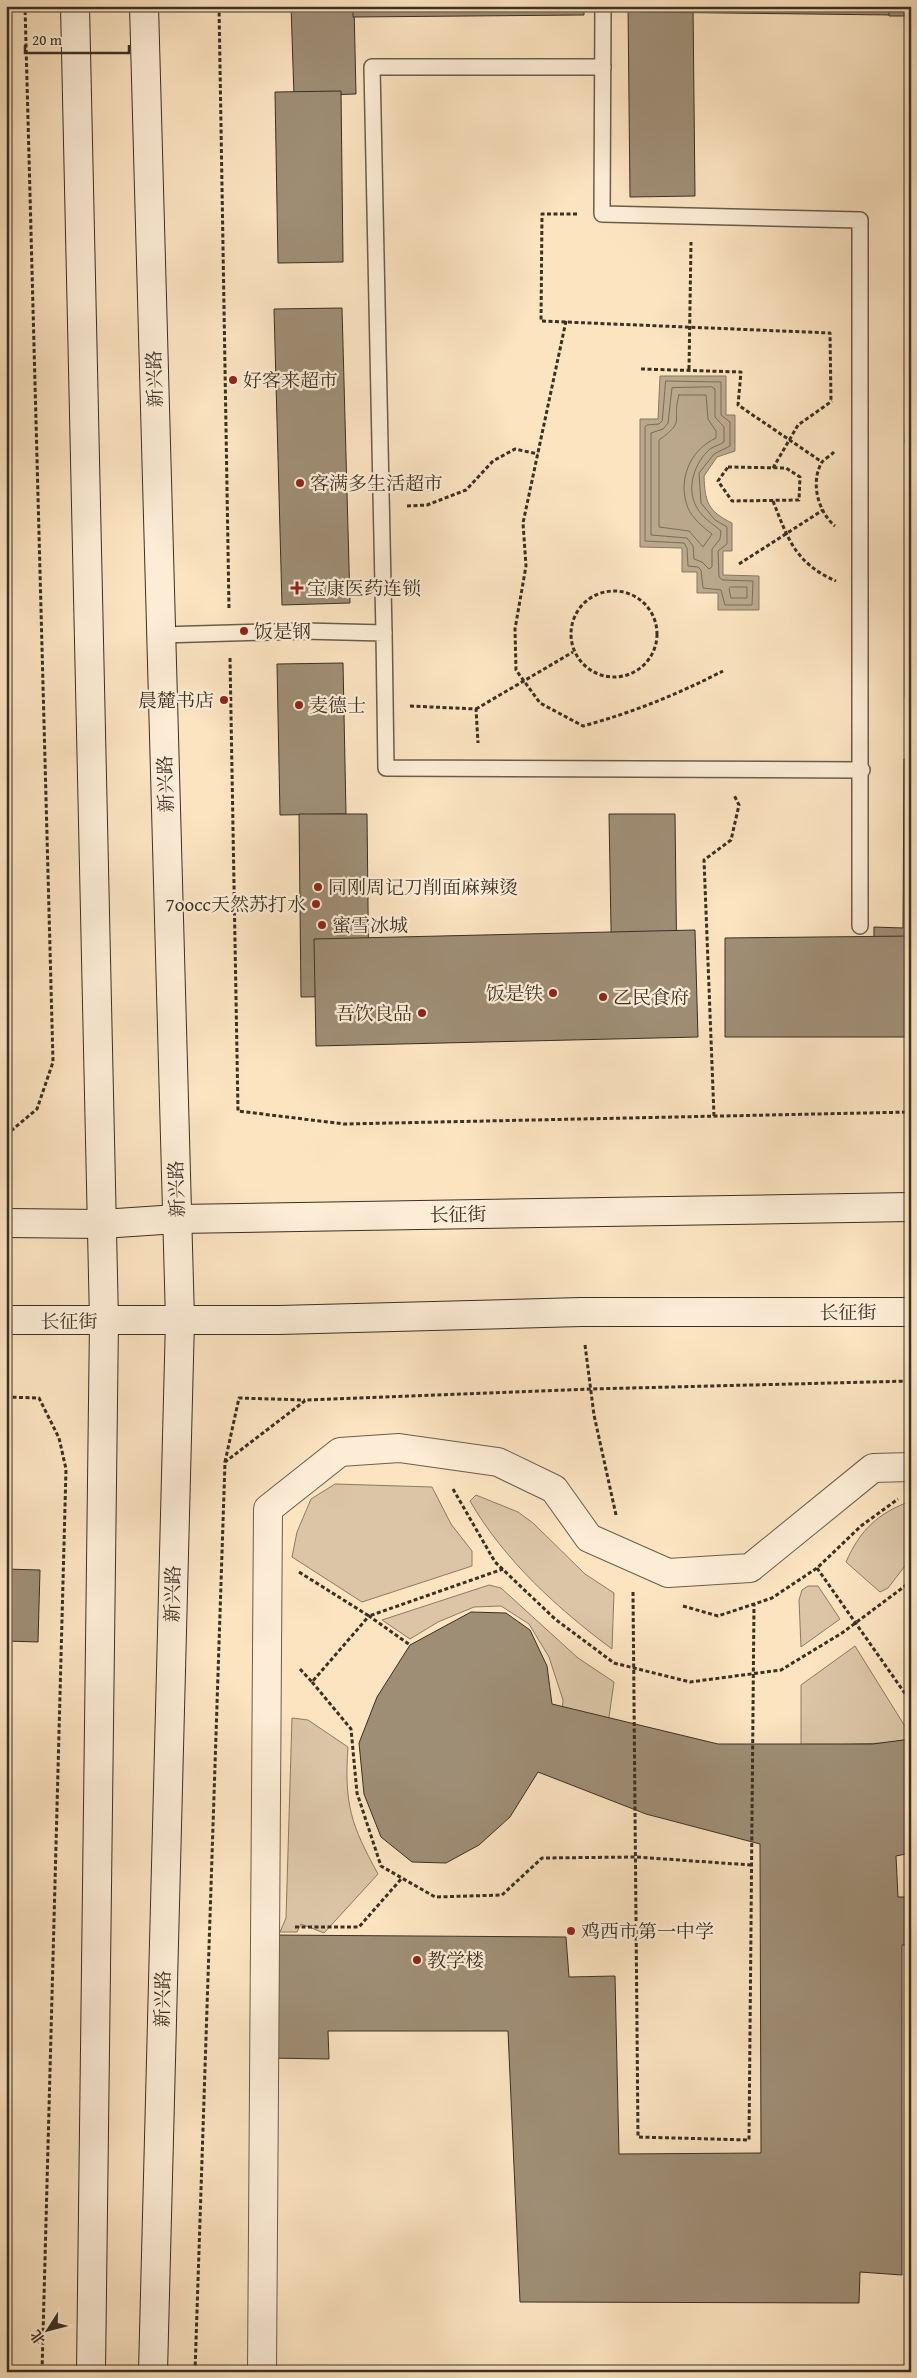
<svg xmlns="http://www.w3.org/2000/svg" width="917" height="2378" font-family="'Gentium Book Plus','Noto Serif SC',serif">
	<rect width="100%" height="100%" fill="#fce4c1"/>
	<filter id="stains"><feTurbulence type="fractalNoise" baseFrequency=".004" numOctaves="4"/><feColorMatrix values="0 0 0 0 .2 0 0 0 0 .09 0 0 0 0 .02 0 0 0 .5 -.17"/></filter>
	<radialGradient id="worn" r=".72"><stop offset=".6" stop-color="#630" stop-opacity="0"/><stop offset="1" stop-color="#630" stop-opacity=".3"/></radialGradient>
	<g fill="#dbc5a6" stroke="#8a7a65">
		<path d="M 335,1484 L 432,1487 L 451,1524 L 472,1551 L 472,1566 L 362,1602 L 292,1557 L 297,1532 L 311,1499 Z"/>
		<path d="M 476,1495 L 518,1512 L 533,1523 L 585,1574 L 614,1593 L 612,1649 C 558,1609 504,1560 470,1501 Z"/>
		<path d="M 911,1501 L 911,1558 L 888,1588 L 880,1592 L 846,1562 C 860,1530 878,1513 911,1501 Z"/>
		<path d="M 489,1585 L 501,1588 L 578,1658 L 614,1682 L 608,1724 L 562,1713 L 563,1700 L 549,1657 L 529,1624 L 501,1606 L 474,1607 L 438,1622 L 410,1639 L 382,1620 Z"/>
		<path d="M 808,1586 L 818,1586 L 840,1619 L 801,1647 L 799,1600 L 802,1590 Z"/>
		<path d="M 855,1646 L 911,1736 L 911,1742 L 801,1746 L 801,1685 Z"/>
		<path d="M 292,1718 L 308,1720 L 348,1747 C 344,1804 351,1825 378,1874 L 324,1933 L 301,1924 L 297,1932 L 280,1932 L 286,1918 Z"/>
	</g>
	<path fill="#baa78c" stroke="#877762" d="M 660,376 L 726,376 L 726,415 L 735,415 L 735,451 L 717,457 L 704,476 C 705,501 707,511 732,523 L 732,551 L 723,551 L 723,575 L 759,576 L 759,610 L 718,610 L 718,593 L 697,593 L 697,572 L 682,572 L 682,548 L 640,547 L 640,419 L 658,419 Z"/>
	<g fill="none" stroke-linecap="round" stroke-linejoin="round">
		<g stroke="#7a6c58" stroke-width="1">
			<path d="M 666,381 L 721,382 L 721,415 L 730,422 L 730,446 L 714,454 L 699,473 L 701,503 L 715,520 L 727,527 L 727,544 L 718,551 L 719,577 L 723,580 L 753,581 L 752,605 L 725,605 L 721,590 L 703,588 L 701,570 L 698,567 L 688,566 L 687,548 L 684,543 L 645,541 L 645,427 L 647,425 L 659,424 L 662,421 Z"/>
			<path d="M 712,387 L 715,389 L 715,417 L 724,427 L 724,442 C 720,445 714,446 710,449 C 695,462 686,487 696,506 C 701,517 712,523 721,531 L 720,539 L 712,549 L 712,567 L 709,569 L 702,562 L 694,559 L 693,546 L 687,538 L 651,535 L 651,433 L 663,429 L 668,423 L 672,388 Z"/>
			<path d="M 679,395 L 706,395 L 708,419 L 716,431 L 716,438 C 690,450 677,480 688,508 C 692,518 704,528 712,534 L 703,547 L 689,531 L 659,527 L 659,440 C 687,420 671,422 679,395 Z"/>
			<path d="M 731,587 L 747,587 L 747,598 L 731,598 L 729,589 Z"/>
		</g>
	</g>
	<g fill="#9f8e76" stroke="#3a3024">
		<path d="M 291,6 L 354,6 L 356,94 L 294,96 Z"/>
		<path d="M 353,6 L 584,6 L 584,15 L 353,17 Z"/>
		<path d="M 628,6 L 693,6 L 695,196 L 630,197 Z"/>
		<path d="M 639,6 L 892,6 L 892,15 L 639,12 Z"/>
		<path d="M 889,6 L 911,6 L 911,189 L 908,189 L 910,16 L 889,16 Z"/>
		<path d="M 341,91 L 343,262 L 278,263 L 275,92 Z"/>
		<path d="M 911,240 L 911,443 L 905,443 Z"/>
		<path d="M 342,308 L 350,603 L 282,605 L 274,309 Z"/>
		<path d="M 906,504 L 911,504 L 911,697 L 905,697 Z"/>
		<path d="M 343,663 L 346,814 L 280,815 L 277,664 Z"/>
		<path d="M 904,759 L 911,759 L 911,1019 L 873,1018 L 874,927 L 903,928 Z"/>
		<path d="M 299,814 L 367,814 L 369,996 L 301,997 Z"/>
		<path d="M 609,814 L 675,814 L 677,983 L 612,984 Z"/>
		<path d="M 695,930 L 698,1037 L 316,1046 L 314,939 Z"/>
		<path d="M 911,936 L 911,1037 L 725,1037 L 725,938 Z"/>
		<path d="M 6,1569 L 40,1570 L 38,1642 L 6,1641 Z"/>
		<path d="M 471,1612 L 506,1613 L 530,1630 L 547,1666 L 552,1704 L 718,1744 L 873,1744 L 911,1739 L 911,1853 L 896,1856 L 898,1897 L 911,1897 L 911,1945 L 902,1945 L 902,2275 L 860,2272 L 859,2303 L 520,2302 L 508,2031 L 328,2031 L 329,2059 L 268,2058 L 265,1935 L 566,1937 L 569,1977 L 615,1976 L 619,2154 L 761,2153 L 760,1844 L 646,1814 L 538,1772 L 510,1817 L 479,1845 L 446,1863 L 412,1862 L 381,1837 L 364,1794 L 359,1743 L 377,1697 L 410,1645 Z"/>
	</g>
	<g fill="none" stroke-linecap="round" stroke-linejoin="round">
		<g stroke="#6a5d4b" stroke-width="18">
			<g id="lane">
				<path d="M 603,6 L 602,214 L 860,220 L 860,926"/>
				<path d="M 384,633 L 372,67 L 603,67"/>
				<path d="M 161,635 L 304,631 L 384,633 L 386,768 L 862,770"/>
			</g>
		</g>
		<g stroke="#6a5d4b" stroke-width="30">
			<path id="street" d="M 262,2372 L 268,1509 L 340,1452 L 399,1448 L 498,1462 L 554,1489 L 589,1538 L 668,1573 L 750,1568 L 873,1468 L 911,1467"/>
		</g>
		<g stroke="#3a3024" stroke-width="30">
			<g id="secondary">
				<path d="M 75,6 L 104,1321 L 91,2372"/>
				<path d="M 144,6 L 180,1320 L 153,2372"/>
				<path d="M 6,1223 L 102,1224 L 177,1219 L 911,1207"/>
				<path d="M 6,1320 L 279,1320 L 581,1312 L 911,1312"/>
			</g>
		</g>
		<g stroke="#3a3024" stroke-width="3" stroke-dasharray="4 2.5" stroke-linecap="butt">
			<path d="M 219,6 L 229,609"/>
			<path d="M 577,214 L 542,214 L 541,321 L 830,333 L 831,401"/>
			<path d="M 566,321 L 523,523 L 526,566 L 515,629 L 516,670 L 540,703 L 583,726 C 634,712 676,695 723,671"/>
			<path d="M 641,369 L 741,372 L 738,405 L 822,462"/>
			<path d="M 689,369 L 691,242"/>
			<path d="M 834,452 C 831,455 825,459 822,462 C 810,482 818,512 835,526"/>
			<path d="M 728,467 L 786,468 L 800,477 L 799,500 L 732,501 L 718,481 Z"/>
			<path d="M 773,468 L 798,425 L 832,401"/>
			<path d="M 773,501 C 788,539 795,563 836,581"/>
			<path d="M 407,506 L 427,505 L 466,490 L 493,461 L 515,449 L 538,454"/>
			<path d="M 739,564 L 823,510"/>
			<circle cx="614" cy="634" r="43"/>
			<path d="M 230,658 L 238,1111 L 344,1124 L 911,1112"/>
			<path d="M 410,706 L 476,709 L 478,743"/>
			<path d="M 476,709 L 573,652"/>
			<path d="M 714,1116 L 704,860 L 731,840 L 739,805 L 734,795"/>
			<path d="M 6,1135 L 37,1109 L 53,1062 L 25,6"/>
			<path d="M 585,1345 L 594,1415 L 616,1515"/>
			<path d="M 6,1397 L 39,1398 L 59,1438 L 66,1469 L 42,2372"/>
			<path d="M 225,1462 L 239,1398 L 305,1400"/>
			<path d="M 453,1489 L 495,1562 L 555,1619 L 614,1663 L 690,1682 L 781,1670 L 842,1633 L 905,1586 L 911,1577"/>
			<path d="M 817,1568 L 911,1702"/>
			<path d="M 299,1572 L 369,1616 L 503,1569"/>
			<path d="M 633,1592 L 638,2137 L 749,2140 L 754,1604"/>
			<path d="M 683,1606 L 718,1616 L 772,1598 L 817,1568 L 861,1526 L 898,1499"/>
			<path d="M 300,1669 L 312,1682 L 369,1616 L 410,1645"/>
			<path d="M 312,1682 L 351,1729 L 357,1793 L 381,1866 L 435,1897 L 502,1895 L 542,1858 L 636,1857 L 751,1865"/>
			<path d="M 295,1927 L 359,1927 L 402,1878"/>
			<path d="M 195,2372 L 225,1462 L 306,1400 L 591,1389 L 911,1381"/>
		</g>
		<use href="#lane" stroke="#fdedd7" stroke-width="15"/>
		<use href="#street" stroke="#fdedd7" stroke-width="28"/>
		<use href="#secondary" stroke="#fdedd7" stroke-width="28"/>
	</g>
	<g fill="#8f2418" stroke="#fdedd7" stroke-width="2">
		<circle cx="233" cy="380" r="5"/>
		<circle cx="300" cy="483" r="5"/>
		<path d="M294.5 580.5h5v5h5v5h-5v5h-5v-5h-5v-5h5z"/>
		<circle cx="244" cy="631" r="5"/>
		<circle cx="224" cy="700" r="5"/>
		<circle cx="299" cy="705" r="5"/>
		<circle cx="318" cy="887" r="5"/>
		<circle cx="316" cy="904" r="5"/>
		<circle cx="322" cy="925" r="5"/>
		<circle cx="553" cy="993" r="5"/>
		<circle cx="603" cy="997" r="5"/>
		<circle cx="422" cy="1013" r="5"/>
		<circle cx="571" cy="1931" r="5"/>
		<circle cx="417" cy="1960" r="5"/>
	</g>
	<g text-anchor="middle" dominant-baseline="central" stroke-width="4.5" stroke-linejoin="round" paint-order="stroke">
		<g font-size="19" fill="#3a3024" stroke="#fdedd7">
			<text transform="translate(154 379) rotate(-92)">新兴路</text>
			<text transform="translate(165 784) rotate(-92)">新兴路</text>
			<text transform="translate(176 1189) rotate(-92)">新兴路</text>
			<text transform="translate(458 1214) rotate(-1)">长征街</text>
			<text x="848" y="1312">长征街</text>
			<text x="69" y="1321">长征街</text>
			<text transform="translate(172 1594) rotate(-89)">新兴路</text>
			<text transform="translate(162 1999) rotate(-89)">新兴路</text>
		</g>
		<g font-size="19" fill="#3a3024" stroke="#fdedd7" text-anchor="start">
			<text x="243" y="380">好客来超市</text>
			<text x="310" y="483">客满多生活超市</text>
			<text x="307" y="588">宝康医药连锁</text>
			<text x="254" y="631">饭是钢</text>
			<text x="214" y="700" text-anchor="end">晨麓书店</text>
			<text x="309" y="705">麦德士</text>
			<text x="328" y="887">同刚周记刀削面麻辣烫</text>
			<text x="306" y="904" text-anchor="end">7oocc天然苏打水</text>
			<text x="332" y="925">蜜雪冰城</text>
			<text x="543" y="993" text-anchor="end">饭是铁</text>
			<text x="613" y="997">乙民食府</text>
			<text x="412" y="1013" text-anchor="end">吾饮良品</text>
			<text x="581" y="1931">鸡西市第一中学</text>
			<text x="427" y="1960">教学楼</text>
		</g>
	</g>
	<rect width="917" height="2378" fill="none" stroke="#fce4c1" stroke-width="25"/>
	<rect x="8" y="8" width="902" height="2363" fill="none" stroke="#3a3024" stroke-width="2.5"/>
	<rect x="12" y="12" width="892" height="2353" fill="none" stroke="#3a3024"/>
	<g transform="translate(48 2330) rotate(234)" stroke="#fdedd7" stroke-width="4" paint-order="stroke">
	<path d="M0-4L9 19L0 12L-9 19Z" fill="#3a3024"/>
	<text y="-8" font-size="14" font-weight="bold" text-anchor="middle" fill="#3a3024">北</text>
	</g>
	<path d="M25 45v8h104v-8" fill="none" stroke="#3a3024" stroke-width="2.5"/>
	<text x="32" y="45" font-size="15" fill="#3a3024" stroke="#fdedd7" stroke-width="4" paint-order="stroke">20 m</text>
	<rect width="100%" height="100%" filter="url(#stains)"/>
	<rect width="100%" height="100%" fill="url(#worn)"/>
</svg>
